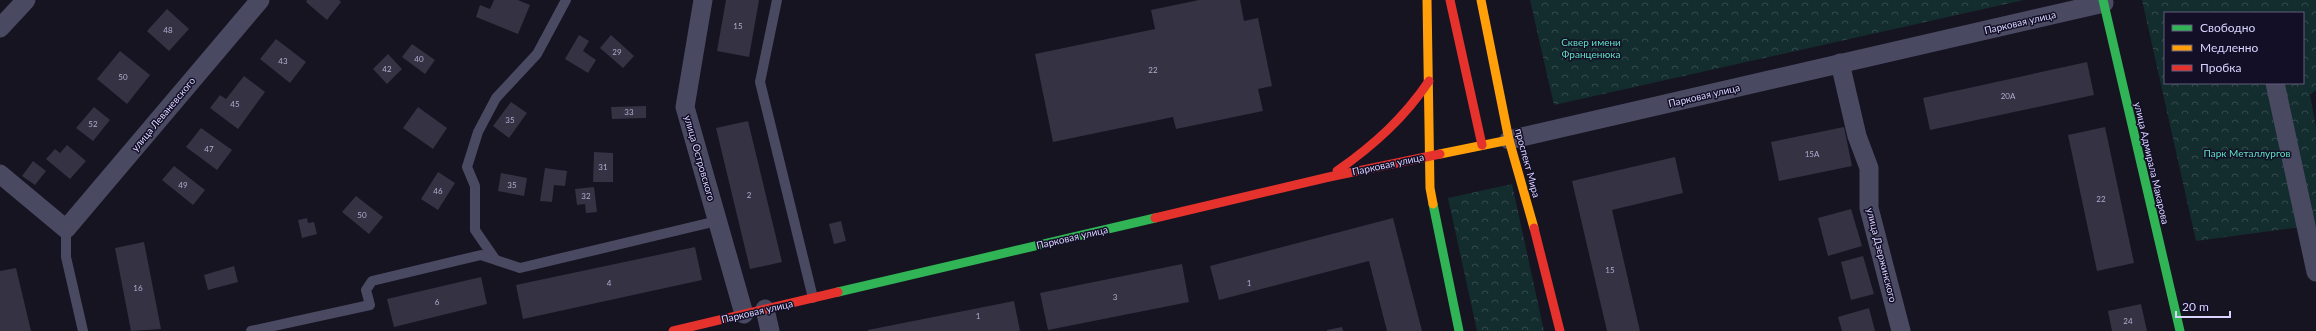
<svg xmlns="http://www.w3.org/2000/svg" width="2316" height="331" font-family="Lato,sans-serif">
	<defs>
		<pattern id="park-crowns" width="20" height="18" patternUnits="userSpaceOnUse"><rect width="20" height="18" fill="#132c2d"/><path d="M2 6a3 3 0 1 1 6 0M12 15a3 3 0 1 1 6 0" fill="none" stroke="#354a4c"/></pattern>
	</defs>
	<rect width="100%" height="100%" fill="#161421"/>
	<g fill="url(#park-crowns)" fill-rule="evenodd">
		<path d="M 1530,0 L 2024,0 L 1554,105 Z"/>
		<path d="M 2142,0 L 2316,0 L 2316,90 L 2310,95 L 2316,127 L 2316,225 L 2196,241 ZM 2165,13 L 2303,13 L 2303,83 L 2165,83 Z"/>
		<path d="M 1512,184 L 1544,331 L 1477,331 L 1448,198 Z"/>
	</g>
	<g fill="#343243">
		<path d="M 307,0 L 339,0 L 341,2 L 327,20 L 306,2 Z"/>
		<path d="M 494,0 L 518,0 L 530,5 L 518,34 L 476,17 L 480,5 L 490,9 Z"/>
		<path d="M 726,0 L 759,0 L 749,57 L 717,51 Z"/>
		<path d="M 1199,0 L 1240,0 L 1244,21 L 1258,18 L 1272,86 L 1258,89 L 1263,111 L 1176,129 L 1173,117 L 1053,142 L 1035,54 L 1155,29 L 1151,10 Z"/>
		<path d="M 167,9 L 189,29 L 169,51 L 147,31 Z"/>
		<path d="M 579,35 L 589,41 L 583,51 L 596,60 L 588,73 L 565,59 Z"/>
		<path d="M 611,35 L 634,56 L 623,68 L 600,48 Z"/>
		<path d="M 276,39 L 306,62 L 290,83 L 260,59 Z"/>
		<path d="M 412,44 L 435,60 L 425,74 L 402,57 Z"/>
		<path d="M 120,51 L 150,75 L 127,104 L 97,79 Z"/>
		<path d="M 388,54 L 402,69 L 387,84 L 373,69 Z"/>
		<path d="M 2087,62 L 2094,95 L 1930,130 L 1923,98 Z"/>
		<path d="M 244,76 L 265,92 L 238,129 L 210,108 L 220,95 L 226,99 Z"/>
		<path d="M 511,102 L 527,113 L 509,138 L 493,126 Z"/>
		<path d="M 646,106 L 646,118 L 612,119 L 611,107 Z"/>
		<path d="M 94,107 L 110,120 L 93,141 L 76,128 Z"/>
		<path d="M 418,107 L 447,128 L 433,149 L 403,128 Z"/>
		<path d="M 748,121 L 782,262 L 750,269 L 716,128 Z"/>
		<path d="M 1844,127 L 1852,166 L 1779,181 L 1771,142 Z"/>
		<path d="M 2105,127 L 2134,263 L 2097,271 L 2068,135 Z"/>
		<path d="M 201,128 L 232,150 L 217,170 L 186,147 Z"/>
		<path d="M 67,145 L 86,161 L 70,179 L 46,159 L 55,149 L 60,153 Z"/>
		<path d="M 594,152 L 613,153 L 613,182 L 593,182 Z"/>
		<path d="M 1675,157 L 1683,193 L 1612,210 L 1640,331 L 1607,331 L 1572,181 Z"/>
		<path d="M 33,161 L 46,171 L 35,185 L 22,176 Z"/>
		<path d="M 174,166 L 205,190 L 193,205 L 162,180 Z"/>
		<path d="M 545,168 L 567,171 L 565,186 L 554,185 L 552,202 L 540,201 Z"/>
		<path d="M 438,172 L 455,183 L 438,210 L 421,199 Z"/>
		<path d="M 501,173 L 527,178 L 524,196 L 498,191 Z"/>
		<path d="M 594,187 L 597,212 L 586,213 L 585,204 L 577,205 L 575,189 Z"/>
		<path d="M 356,196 L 383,217 L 369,234 L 342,212 Z"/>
		<path d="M 1851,209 L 1862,246 L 1828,256 L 1818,218 Z"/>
		<path d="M 307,218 L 308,223 L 314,222 L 317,234 L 302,238 L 298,220 Z"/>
		<path d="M 1393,218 L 1422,331 L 1387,331 L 1369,261 L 1219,300 L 1210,266 Z"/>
		<path d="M 841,221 L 846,241 L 834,244 L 829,224 Z"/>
		<path d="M 144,242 L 161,329 L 131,331 L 115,248 Z"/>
		<path d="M 695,247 L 702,280 L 523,319 L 516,285 Z"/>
		<path d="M 1863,256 L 1874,294 L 1851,300 L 1841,262 Z"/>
		<path d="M 1182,264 L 1189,302 L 1048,330 L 1040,293 Z"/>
		<path d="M 234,266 L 238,282 L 208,290 L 204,275 Z"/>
		<path d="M 16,268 L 31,331 L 0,331 L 0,271 Z"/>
		<path d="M 481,277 L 487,304 L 394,327 L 387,299 Z"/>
		<path d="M 1014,301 L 1020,331 L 868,331 L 868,330 Z"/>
		<path d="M 2141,304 L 2147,331 L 2112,331 L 2108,311 Z"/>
		<path d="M 1869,308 L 1875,331 L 1842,331 L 1838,317 Z"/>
		<path d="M 1342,327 L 1343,331 L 1327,331 L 1327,330 Z"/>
	</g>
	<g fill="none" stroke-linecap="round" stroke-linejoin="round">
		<g stroke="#4a4962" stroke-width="10">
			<path d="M 777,0 L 760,82 L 813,298"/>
			<path d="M 66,229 L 66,257 L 83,331"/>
			<path d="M 495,259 L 475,230 L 475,186 L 467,167 L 478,132 L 496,98 L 537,54 L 566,0"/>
			<path d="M 251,331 L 370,305 L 366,290 L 372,281 L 481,255 L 520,268 L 717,221"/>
		</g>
		<g stroke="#4a4962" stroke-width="19">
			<path d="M 703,0 L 685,107 L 744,314"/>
			<path d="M 0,28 L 26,0"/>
			<path d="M 1840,63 L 1857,136 L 1869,168 L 1869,208 L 1901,331"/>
			<path d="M 2275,83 L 2316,272"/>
			<path d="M 1509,140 L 2104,3"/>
			<path d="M 0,174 L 66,229 L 260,0"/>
			<path d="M 765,309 L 770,331"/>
		</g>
		<g stroke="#30b455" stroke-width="9">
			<path d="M 2103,0 L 2180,331"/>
			<path d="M 1433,204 L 1459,331"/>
			<path d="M 838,292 L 1155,218"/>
		</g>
		<g stroke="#ff9f0a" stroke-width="9">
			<path d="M 1427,0 L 1430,188 L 1433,204"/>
			<path d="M 1481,0 L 1509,140 L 1534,228"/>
			<path d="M 1440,154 L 1509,140"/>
		</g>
		<g stroke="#e5322d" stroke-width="9">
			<path d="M 1450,0 L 1482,145"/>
			<path d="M 1337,171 C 1374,145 1404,118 1429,81"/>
			<path d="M 1155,218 L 1329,177 L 1440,154"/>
			<path d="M 1534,228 L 1560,331"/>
			<path d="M 673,331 L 838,292"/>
		</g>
	</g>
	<g text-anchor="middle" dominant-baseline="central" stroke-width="3" stroke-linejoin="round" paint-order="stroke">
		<g font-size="8" fill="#b0acd0">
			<text x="738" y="26">15</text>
			<text x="168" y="30">48</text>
			<text x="617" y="52">29</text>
			<text x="419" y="59">40</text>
			<text x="283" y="61">43</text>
			<text x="387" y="69">42</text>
			<text x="1153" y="70">22</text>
			<text x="123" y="77">50</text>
			<text x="2008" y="96">20А</text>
			<text x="235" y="104">45</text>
			<text x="629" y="112">33</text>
			<text x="510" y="120">35</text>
			<text x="93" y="124">52</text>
			<text x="209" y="149">47</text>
			<text x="1812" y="154">15А</text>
			<text x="603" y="167">31</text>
			<text x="183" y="185">49</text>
			<text x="512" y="185">35</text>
			<text x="438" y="191">46</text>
			<text x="749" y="195">2</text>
			<text x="586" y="196">32</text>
			<text x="2101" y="199">22</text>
			<text x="362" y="215">50</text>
			<text x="1610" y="270">15</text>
			<text x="609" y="283">4</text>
			<text x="1249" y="283">1</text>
			<text x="138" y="288">16</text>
			<text x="1115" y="297">3</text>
			<text x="437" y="302">6</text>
			<text x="978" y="316">1</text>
			<text x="2128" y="321">24</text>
		</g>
		<g font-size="10" fill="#d9d4ff" stroke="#130f26">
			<text transform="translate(2020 22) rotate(-13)">Парковая улица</text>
			<text transform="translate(1704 95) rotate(-13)">Парковая улица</text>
			<text transform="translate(163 114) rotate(-50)">улица Леваневского</text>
			<text transform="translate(700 158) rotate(74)">улица Островского</text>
			<text transform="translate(1528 163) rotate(75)">проспект Мира</text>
			<text transform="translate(2152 163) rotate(77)">улица Адмирала Макарова</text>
			<text transform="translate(1388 164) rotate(-12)">Парковая улица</text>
			<text transform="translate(1072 237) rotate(-13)">Парковая улица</text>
			<text transform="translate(1882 255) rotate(76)">улица Дзержинского</text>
			<text transform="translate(757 311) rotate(-13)">Парковая улица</text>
		</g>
		<g font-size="10" fill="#5fe0c0" stroke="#130f26">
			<text x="1591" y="42">Сквер имени<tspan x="1591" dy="12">Франценюка</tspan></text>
			<text x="2247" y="153">Парк Металлургов</text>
		</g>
	</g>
	<rect x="2164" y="12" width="140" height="72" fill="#130f26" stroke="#625e7d"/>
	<rect x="2172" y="25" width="20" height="6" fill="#30b455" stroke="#625e7d"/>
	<text x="2200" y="32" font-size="12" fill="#d9d4ff">Свободно</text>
	<rect x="2172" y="45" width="20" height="6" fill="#ff9f0a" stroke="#625e7d"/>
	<text x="2200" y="52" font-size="12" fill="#d9d4ff">Медленно</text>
	<rect x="2172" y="65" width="20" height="6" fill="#e5322d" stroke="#625e7d"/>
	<text x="2200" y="72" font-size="12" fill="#d9d4ff">Пробка</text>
	<path d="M2176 311v6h54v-6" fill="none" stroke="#d9d4ff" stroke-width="2"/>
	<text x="2182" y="311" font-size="12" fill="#d9d4ff" stroke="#130f26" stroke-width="3" paint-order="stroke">20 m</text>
</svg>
